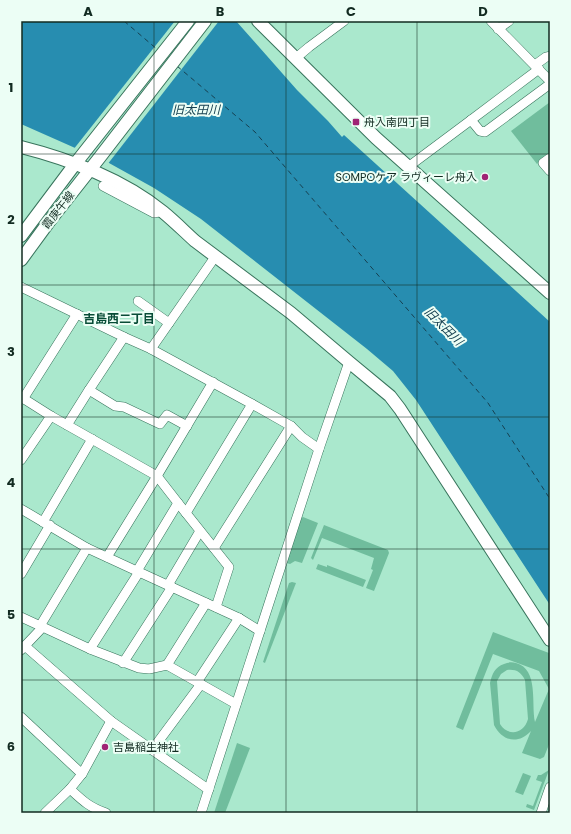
<svg xmlns="http://www.w3.org/2000/svg" width="571" height="834" font-family="Poppins,'Noto Sans JP',sans-serif">
	<rect width="100%" height="100%" fill="#aae8cd"/>
	<g fill="#70bd9d" fill-rule="evenodd">
		<path d="M 550,102 L 550,154 L 537,164 L 511,131 Z"/>
		<path d="M 303,517 L 318,523 L 302,563 L 295,561 L 290,564 L 286,563 L 301,518 Z"/>
		<path d="M 324,525 L 388,550 L 389,553 L 374,591 L 366,588 L 373,570 L 371,569 L 374,558 L 322,538 L 313,560 L 311,558 Z"/>
		<path d="M 318,564 L 327,567 L 327,565 L 366,580 L 363,587 L 316,569 Z"/>
		<path d="M 292,582 L 296,583 L 265,663 L 263,662 L 289,583 Z"/>
		<path d="M 493,632 L 549,653 L 550,655 L 550,742 L 544,757 L 540,759 L 522,753 L 531,731 C 518,745 502,741 494,725 L 490,683 C 492,674 495,667 504,664 C 508,662 512,662 516,663 C 539,669 531,704 535,722 L 549,689 L 539,671 L 493,654 L 463,730 L 456,727 ZM 507,670 C 516,669 521,672 525,680 L 528,719 C 524,734 508,737 500,724 L 497,681 L 501,674 Z"/>
		<path d="M 237,743 L 250,748 L 225,813 L 214,813 Z"/>
		<path d="M 549,770 L 534,810 L 526,807 L 527,804 L 533,806 L 542,782 L 536,780 L 538,775 L 541,775 Z"/>
		<path d="M 523,773 L 531,776 L 523,795 L 515,792 Z"/>
	</g>
	<path fill="#278db0" d="M 21,21 L 236,21 L 297,90 L 328,121 L 342,137 L 344,135 L 550,322 L 550,605 L 416,400 L 393,371 L 367,349 L 201,219 L 154,188 L 109,163 L 21,124 Z"/>
	<path fill="#aae8cd" d="M 175,21 L 219,21 L 107,165 L 73,150 Z"/>
	<g fill="none" stroke-linecap="round" stroke-linejoin="round">
		<g stroke="#164050" stroke-width="1" stroke-dasharray="5 4" stroke-linecap="butt">
			<path d="M 124,21 L 158,50"/>
			<path d="M 177,66 L 255,132 L 488,403 L 550,499"/>
		</g>
		<g stroke="#38745c" stroke-width="10">
			<g id="street">
				<path d="M 491,21 L 550,81"/>
				<path d="M 498,29 L 509,21"/>
				<path d="M 296,58 L 309,47 L 344,21"/>
				<path d="M 535,65 L 546,57 L 550,56"/>
				<path d="M 471,120 L 539,69"/>
				<path d="M 550,158 L 543,163 L 550,171"/>
				<path d="M 408,167 L 471,120 L 480,131 L 485,132 L 550,84"/>
				<path d="M 103,186 L 154,213 L 163,211"/>
				<path d="M 21,287 L 124,337 L 151,349 L 252,404 L 291,426 L 302,437 L 319,449"/>
				<path d="M 138,301 L 169,323"/>
				<path d="M 151,349 L 215,257"/>
				<path d="M 89,390 L 115,406 L 124,407 L 160,424 L 167,415 L 187,426"/>
				<path d="M 21,397 L 51,416 L 157,476 L 178,503 L 229,567 L 216,607"/>
				<path d="M 23,399 L 77,314"/>
				<path d="M 67,425 L 89,390 L 124,337"/>
				<path d="M 21,460 L 51,416"/>
				<path d="M 21,509 L 87,548 L 139,572 L 239,618 L 260,631"/>
				<path d="M 186,513 L 252,404"/>
				<path d="M 43,522 L 92,439"/>
				<path d="M 214,548 L 291,426"/>
				<path d="M 107,557 L 157,476 L 213,382"/>
				<path d="M 137,571 L 178,503"/>
				<path d="M 21,574 L 50,525"/>
				<path d="M 168,585 L 200,531"/>
				<path d="M 21,617 L 90,649 L 139,668 L 149,669 L 167,665 L 236,704"/>
				<path d="M 25,646 L 111,721 L 205,787 L 209,789"/>
				<path d="M 90,649 L 139,572"/>
				<path d="M 21,650 L 40,630 L 40,626 L 87,548"/>
				<path d="M 123,663 L 172,587"/>
				<path d="M 167,665 L 206,603"/>
				<path d="M 197,682 L 239,618"/>
				<path d="M 21,717 L 82,774"/>
				<path d="M 152,750 L 201,684"/>
				<path d="M 70,789 C 83,801 89,807 106,813"/>
				<path d="M 45,813 L 70,789 L 82,774 L 111,721"/>
				<path d="M 201,813 L 319,449 L 349,362"/>
				<path d="M 541,813 L 550,787"/>
			</g>
		</g>
		<g stroke="#38745c" stroke-width="14">
			<g id="secondary">
				<path d="M 258,21 L 376,138 L 550,293"/>
				<path d="M 21,147 C 69,159 124,180 163,212 C 174,221 184,231 195,241 L 291,313 L 349,362 L 390,396 L 400,409 L 550,640"/>
				<path d="M 21,236 L 75,164 L 188,21"/>
				<path d="M 21,260 L 48,223 L 100,157 L 205,21"/>
			</g>
		</g>
		<use href="#street" stroke="#fff" stroke-width="9"/>
		<use href="#secondary" stroke="#fff" stroke-width="12"/>
	</g>
	<path fill="none" stroke="#122b21" stroke-width="1" stroke-opacity="0.55" d="M 154,21 L 154,813M 286,21 L 286,813M 417,21 L 417,813M 21,154 L 550,154M 21,285 L 550,285M 21,417 L 550,417M 21,549 L 550,549M 21,680 L 550,680"/>
	<g fill="#a02275" stroke="#ecfef5" stroke-width="1.5">
		<rect x="352" y="118" width="8" height="8" rx="2"/>
		<circle cx="485" cy="177" r="4"/>
		<circle cx="105" cy="747" r="4"/>
	</g>
	<g text-anchor="middle" dominant-baseline="central" stroke-width="4" stroke-linejoin="round" paint-order="stroke">
		<g font-size="11" fill="#122b21" stroke="#ecfef5" text-anchor="start">
			<text x="364" y="122">舟入南四丁目</text>
			<text x="477" y="177" text-anchor="end">SOMPOケア ラヴィーレ舟入</text>
			<text x="113" y="747">吉島稲生神社</text>
		</g>
		<g font-size="11" fill="#122b21" stroke="#ecfef5">
			<text transform="translate(58 210) rotate(-52)">霞庚午線</text>
		</g>
		<g font-size="12" font-style="italic" fill="#164050" stroke="#ecfef5">
			<text x="196" y="109">旧太田川</text>
			<text transform="translate(444 326) rotate(45)">旧太田川</text>
		</g>
		<g font-size="12" font-weight="bold" fill="#084c37" stroke="#ecfef5">
			<text x="119" y="318">吉島西二丁目</text>
		</g>
	</g>
	<rect width="571" height="834" fill="none" stroke="#ecfef5" stroke-width="44"/>
	<rect x="22" y="22" width="527" height="790" fill="none" stroke="#122b21" stroke-width="1.5"/>
	<g font-size="13" text-anchor="middle" font-weight="bold" fill="#122b21">
		<text x="88" y="16">A</text>
		<text x="220" y="16">B</text>
		<text x="351" y="16">C</text>
		<text x="483" y="16">D</text>
		<text x="11" y="92">1</text>
		<text x="11" y="224">2</text>
		<text x="11" y="356">3</text>
		<text x="11" y="487">4</text>
		<text x="11" y="619">5</text>
		<text x="11" y="751">6</text>
	</g>
</svg>
